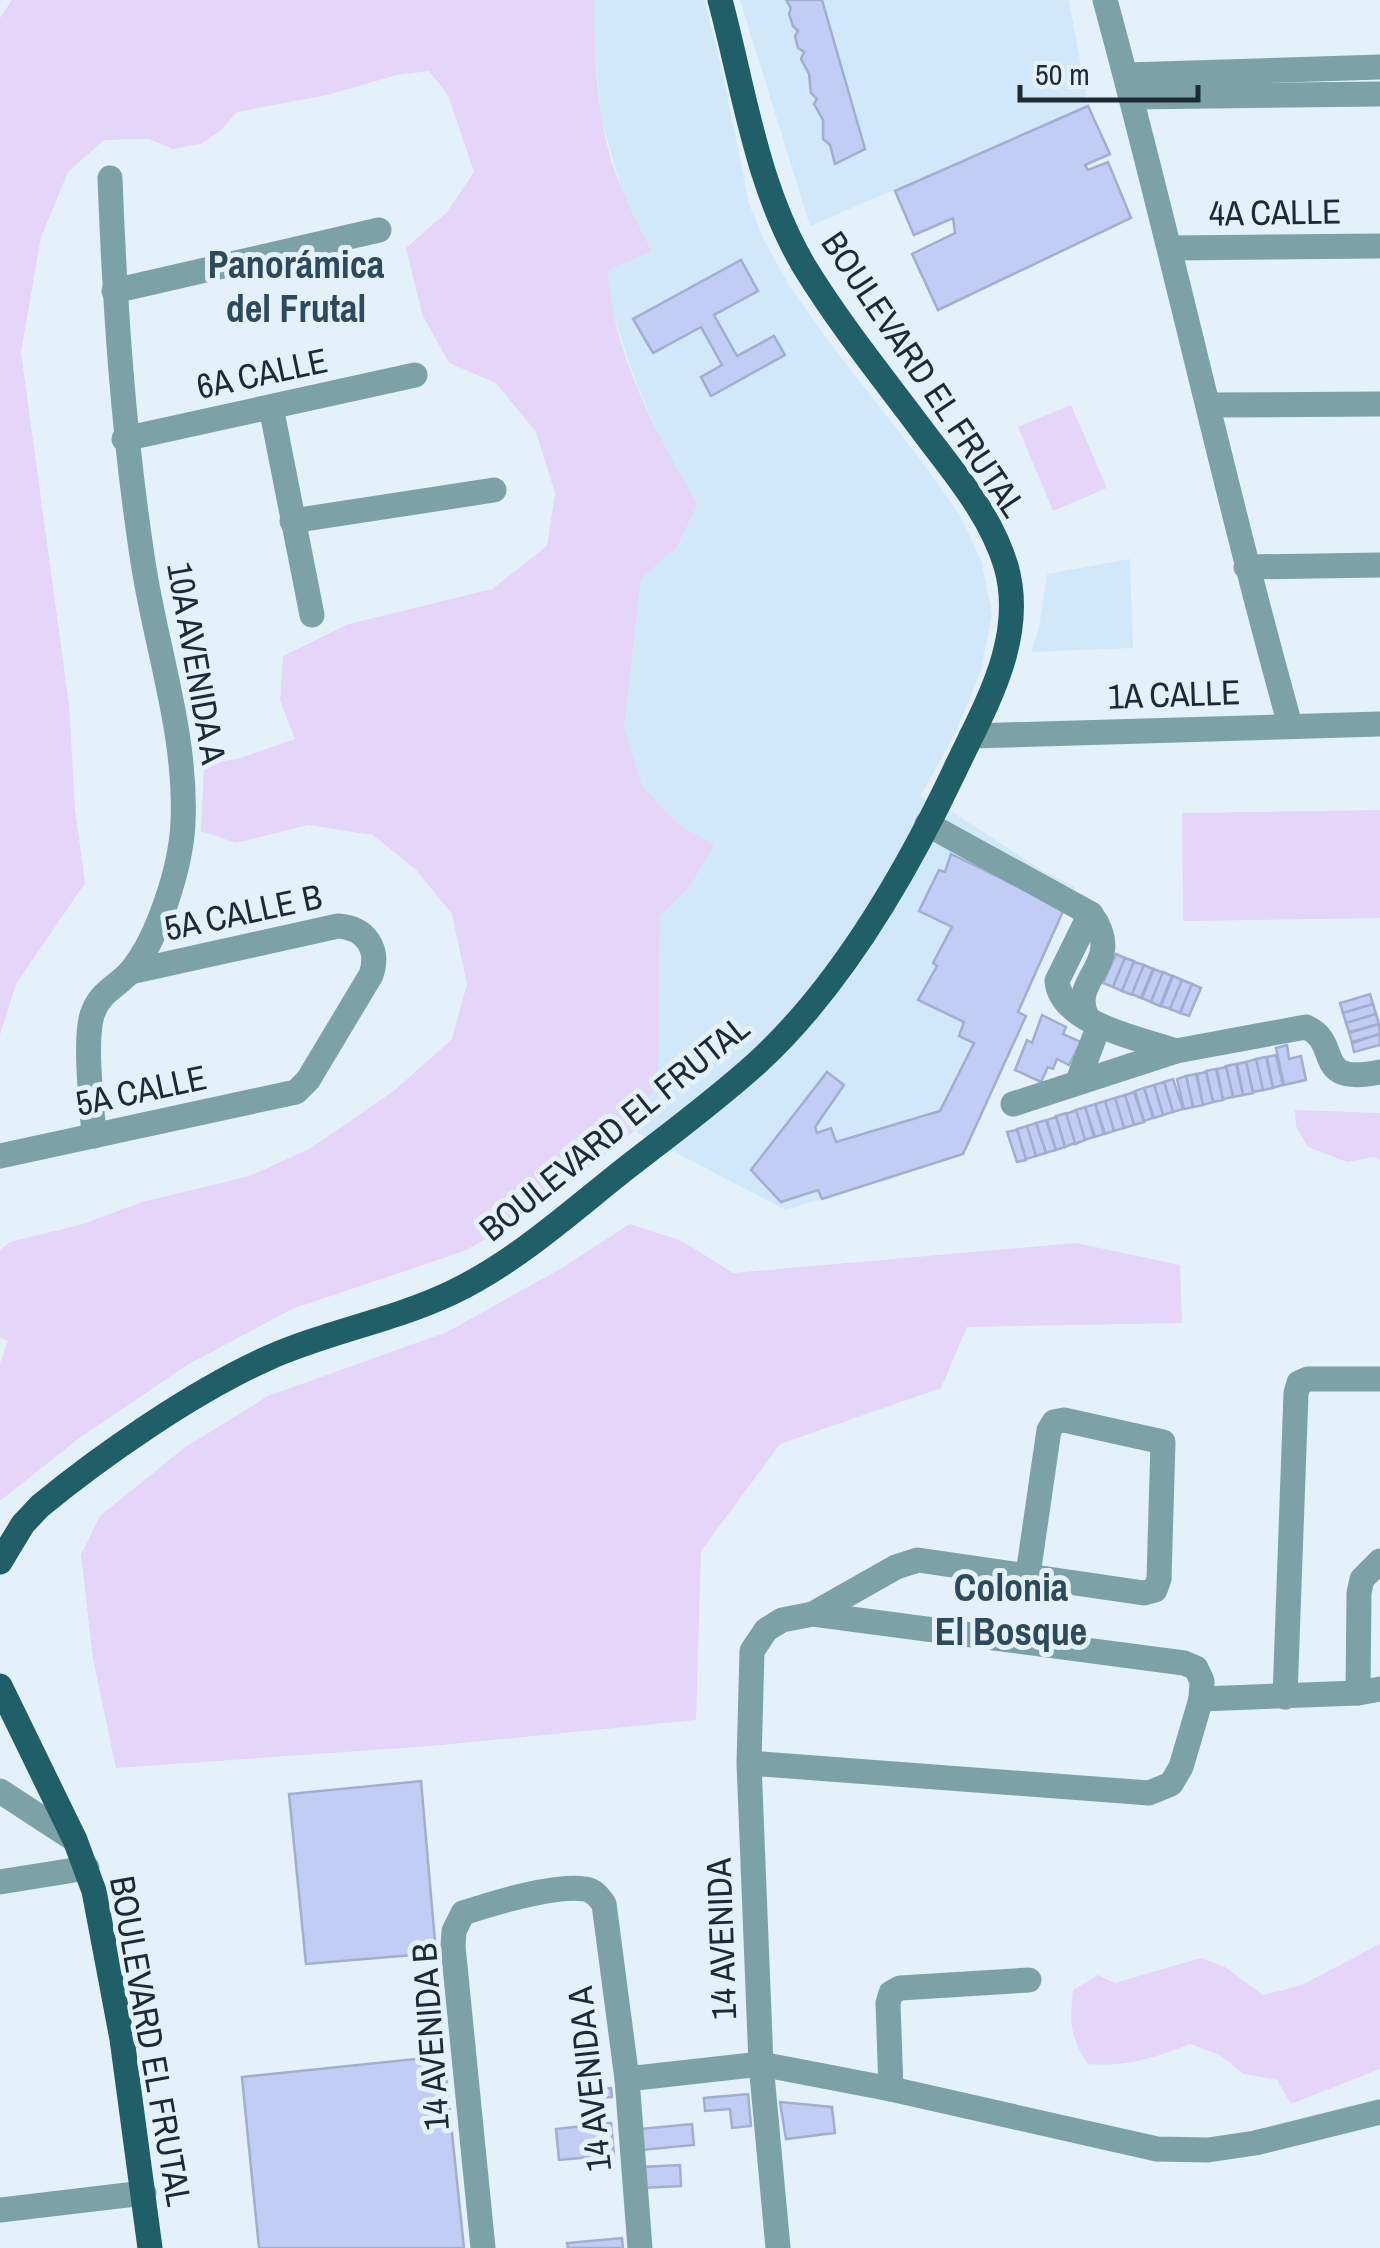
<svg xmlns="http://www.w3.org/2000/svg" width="1380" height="2248" font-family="'Archivo Narrow',sans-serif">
	<rect width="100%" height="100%" fill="#e4f1fb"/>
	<g fill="#d0e8f9">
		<path d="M 594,0 L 704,0 L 722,70 L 749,204 L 764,240 L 790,287 L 826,338 L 923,463 L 960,516 L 981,560 L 992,614 L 981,671 L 955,734 L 920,797 L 954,813 L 1043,871 L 1075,887 L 1018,1011 L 1026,1016 L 963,1154 L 786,1210 L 634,1131 L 658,1079 L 660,916 L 690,886 L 679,825 L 643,787 L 624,728 L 641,579 L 677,547 L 698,504 L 666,452 L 635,380 L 610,304 L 608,270 L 652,250 L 622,191 L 601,117 L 594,45 Z"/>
		<path d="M 740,0 L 1069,0 L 1088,106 L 810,226 Z"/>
		<path d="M 1130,559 L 1133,648 L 1031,652 L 1039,628 L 1047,574 Z"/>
	</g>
	<g fill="#e4d5f9">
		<path d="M 12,0 L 594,0 C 594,65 597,134 624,194 C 632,213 643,232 652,251 L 608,270 C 611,349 657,437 698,504 L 677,547 L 641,579 L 624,728 L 643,787 L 679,825 L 714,845 L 690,886 L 660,916 L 658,1079 L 634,1131 L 529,1216 L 464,1251 L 292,1309 L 187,1365 L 78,1439 L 0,1501 L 0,1363 L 8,1341 L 0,1338 L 0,1250 L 10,1242 L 83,1224 L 142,1202 L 250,1176 L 311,1148 L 395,1090 L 452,1039 L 467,984 L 452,914 L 416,870 L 373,835 L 308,825 L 236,843 L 201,831 L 204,764 L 237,759 L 295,739 L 280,700 L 283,656 L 349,624 L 492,589 L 547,546 L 555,493 L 536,432 L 496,383 L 449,363 L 422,314 L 406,248 L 447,212 L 474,172 L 448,95 L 429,71 L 397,75 L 327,95 L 237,112 L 220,131 L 201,144 L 173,149 L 149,139 L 104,140 L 68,172 L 41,237 L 21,352 L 69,705 L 75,809 L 85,883 L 16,984 L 0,1035 L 0,18 Z"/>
		<path d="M 1071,405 L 1107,488 L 1053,511 L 1018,427 Z"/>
		<path d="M 1380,810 L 1380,918 L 1183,921 L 1182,813 Z"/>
		<path d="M 1295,1110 L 1380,1113 L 1380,1160 L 1374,1157 L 1347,1162 L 1308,1147 L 1296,1126 Z"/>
		<path d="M 630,1224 L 682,1241 L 733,1273 L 1076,1243 L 1180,1265 L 1182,1323 L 967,1327 L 941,1388 L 780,1444 L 701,1551 L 696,1720 L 431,1746 L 116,1768 L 93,1659 L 81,1555 L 100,1516 L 184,1448 L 268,1396 L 447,1332 L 560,1269 Z"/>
		<path d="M 1380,1944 L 1380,2069 L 1291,2104 L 1277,2080 L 1244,2074 L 1218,2054 L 1190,2044 C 1155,2058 1127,2067 1088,2064 C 1069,2036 1070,2023 1073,1990 L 1098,1975 L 1115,1983 L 1201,1958 L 1225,1967 L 1263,1995 L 1302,1985 Z"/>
	</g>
	<g fill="#c1cdf5" stroke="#a3adce" stroke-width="2.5">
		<path d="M 786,0 L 822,0 L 865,149 L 835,164 L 830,145 L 823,139 L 823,120 L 814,104 L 817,99 L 811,93 L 809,74 L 801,59 L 804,52 L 798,48 L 795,36 L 798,31 L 793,26 L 789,14 L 791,8 Z"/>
		<path d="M 1088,106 L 1110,154 L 1085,165 L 1088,170 L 1108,162 L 1131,218 L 938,310 L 912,254 L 955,233 L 953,218 L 914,235 L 895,191 Z"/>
		<path d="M 741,260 L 758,291 L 714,315 L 737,356 L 774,336 L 785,355 L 711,396 L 701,377 L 722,365 L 701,327 L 653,353 L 633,319 Z"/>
		<path d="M 951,854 L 1064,909 L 1018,1012 L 1026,1016 L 963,1154 L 822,1199 L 818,1190 L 781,1202 L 751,1170 L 827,1072 L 844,1085 L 815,1127 L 817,1133 L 831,1128 L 836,1142 L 940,1111 L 974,1043 L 959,1036 L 964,1022 L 918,1000 L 937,966 L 933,963 L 952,927 L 919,911 L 939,870 L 945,872 Z"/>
		<path d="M 1116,954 L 1125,958 L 1113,987 L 1103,983 Z"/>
		<path d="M 1125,958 L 1134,961 L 1122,991 L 1113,987 Z"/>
		<path d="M 1134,962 L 1144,965 L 1132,995 L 1122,991 Z"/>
		<path d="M 1144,965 L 1153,969 L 1141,998 L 1132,994 Z"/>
		<path d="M 1154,969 L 1163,973 L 1151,1002 L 1142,998 Z"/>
		<path d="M 1163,972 L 1172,976 L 1160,1006 L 1151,1002 Z"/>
		<path d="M 1173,976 L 1182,980 L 1170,1009 L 1161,1006 Z"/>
		<path d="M 1182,980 L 1192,984 L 1180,1013 L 1170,1009 Z"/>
		<path d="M 1192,984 L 1201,988 L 1189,1016 L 1180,1013 Z"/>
		<path d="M 1370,994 L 1373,1004 L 1343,1013 L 1340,1003 Z"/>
		<path d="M 1373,1004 L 1376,1014 L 1346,1023 L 1343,1013 Z"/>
		<path d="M 1376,1014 L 1379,1024 L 1349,1032 L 1346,1023 Z"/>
		<path d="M 1042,1015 L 1066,1027 L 1063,1034 L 1081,1042 L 1069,1065 L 1057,1059 L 1053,1069 L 1048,1067 L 1041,1082 L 1015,1070 L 1027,1040 L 1032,1043 Z"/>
		<path d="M 1379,1024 L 1380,1034 L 1352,1042 L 1349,1033 Z"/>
		<path d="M 1380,1034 L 1380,1045 L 1354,1052 L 1352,1043 Z"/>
		<path d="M 1287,1045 L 1289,1059 L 1301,1056 L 1306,1080 L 1284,1085 L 1276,1048 Z"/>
		<path d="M 1276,1055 L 1283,1085 L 1273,1088 L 1267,1057 Z"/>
		<path d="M 1266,1057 L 1273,1088 L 1263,1090 L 1256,1059 Z"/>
		<path d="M 1256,1059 L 1263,1090 L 1253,1092 L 1246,1062 Z"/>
		<path d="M 1246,1062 L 1253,1093 L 1243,1095 L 1237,1064 Z"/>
		<path d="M 1236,1064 L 1243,1095 L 1233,1097 L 1226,1066 Z"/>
		<path d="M 1226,1067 L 1233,1097 L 1223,1099 L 1217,1069 Z"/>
		<path d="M 1216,1069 L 1223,1100 L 1213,1102 L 1206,1071 Z"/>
		<path d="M 1206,1072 L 1213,1102 L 1203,1105 L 1197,1074 Z"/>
		<path d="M 1196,1074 L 1203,1105 L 1193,1107 L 1186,1076 Z"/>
		<path d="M 1186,1076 L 1193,1107 L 1184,1109 L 1177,1079 Z"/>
		<path d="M 1173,1079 L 1183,1109 L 1173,1112 L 1164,1082 Z"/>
		<path d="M 1164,1082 L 1173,1112 L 1163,1115 L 1154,1085 Z"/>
		<path d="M 1154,1085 L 1163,1115 L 1154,1118 L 1144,1088 Z"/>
		<path d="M 1144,1088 L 1153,1118 L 1144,1121 L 1135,1091 Z"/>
		<path d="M 1134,1092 L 1144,1122 L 1134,1125 L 1125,1095 Z"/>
		<path d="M 1125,1095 L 1134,1125 L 1124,1128 L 1115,1098 Z"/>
		<path d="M 1115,1098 L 1124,1128 L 1114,1131 L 1105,1101 Z"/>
		<path d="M 1105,1101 L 1114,1131 L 1105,1134 L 1095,1104 Z"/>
		<path d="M 1095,1104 L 1104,1134 L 1095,1137 L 1085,1107 Z"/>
		<path d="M 1085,1107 L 1094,1137 L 1085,1140 L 1076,1110 Z"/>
		<path d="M 1076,1110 L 1085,1140 L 1075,1144 L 1066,1114 Z"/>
		<path d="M 1066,1113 L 1075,1143 L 1065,1147 L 1056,1116 Z"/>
		<path d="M 1056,1117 L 1065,1147 L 1056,1150 L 1047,1120 Z"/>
		<path d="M 1046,1120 L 1056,1150 L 1046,1153 L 1036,1123 Z"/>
		<path d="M 1036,1123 L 1046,1153 L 1036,1156 L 1027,1126 Z"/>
		<path d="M 1027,1126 L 1036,1156 L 1026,1159 L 1017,1129 Z"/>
		<path d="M 1017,1130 L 1026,1160 L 1017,1162 L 1007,1132 Z"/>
		<path d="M 421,1781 L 436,1953 L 306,1964 L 289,1794 Z"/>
		<path d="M 444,2056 L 464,2248 L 259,2248 L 242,2077 Z"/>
		<path d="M 611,2088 L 612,2097 L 582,2098 L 582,2089 Z"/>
		<path d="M 748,2094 L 751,2126 L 732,2128 L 730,2109 L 705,2111 L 704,2098 Z"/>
		<path d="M 780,2102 L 832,2107 L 835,2133 L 786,2139 Z"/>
		<path d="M 611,2123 L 614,2155 L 559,2160 L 556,2129 Z"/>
		<path d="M 692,2124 L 694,2145 L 642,2150 L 641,2129 Z"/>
		<path d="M 680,2165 L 681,2186 L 643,2188 L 642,2167 Z"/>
		<path d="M 622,2238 L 623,2248 L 568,2248 L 567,2243 Z"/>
	</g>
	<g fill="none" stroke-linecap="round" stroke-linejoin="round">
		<g stroke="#7ca2a8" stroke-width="25">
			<path d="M 1105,0 C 1171,241 1223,485 1290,725"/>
			<path d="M 1126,75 L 1380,67"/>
			<path d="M 1131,97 L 1380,94"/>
			<path d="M 1171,248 L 1380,246"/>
			<path d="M 114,291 L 379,230"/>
			<path d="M 1209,405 L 1380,404"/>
			<path d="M 271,407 L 312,615"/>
			<path d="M 124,439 L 415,375"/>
			<path d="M 292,521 L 494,490"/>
			<path d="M 1246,567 L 1380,565"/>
			<path d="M 971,736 L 1380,724"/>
			<path d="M 927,824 L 1091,914 C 1127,964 1068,978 1087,1017"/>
			<path d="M 1087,912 L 1085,924 L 1057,981 C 1061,1024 1141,1039 1176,1051"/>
			<path d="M 1078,1081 L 1099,1025"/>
			<path d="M 1013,1104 L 1176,1051 L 1306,1027 C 1343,1043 1310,1086 1380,1072"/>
			<path d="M 94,1136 C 92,1105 84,1043 92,1015 C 99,992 117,987 131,971 C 159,937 181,866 183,823 C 187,734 156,648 143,562 C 123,432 115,308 110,178"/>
			<path d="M 0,1156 L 296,1092 L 308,1080 L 371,975 C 380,949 366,928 338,926 L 130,972"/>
			<path d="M 813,1614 L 896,1567 L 918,1560 L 1144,1593 L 1155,1590 L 1159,1579 L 1163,1442 L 1064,1420 L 1054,1422 L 1049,1430 L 1028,1574"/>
			<path d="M 1358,1693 L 1359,1593 L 1362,1579 L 1380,1561"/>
			<path d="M 1285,1697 L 1296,1393 L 1299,1383 L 1308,1379 L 1380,1379"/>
			<path d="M 1201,1699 L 1358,1693 L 1380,1689"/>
			<path d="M 749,1763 L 1149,1793 L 1171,1784 L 1181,1767 L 1201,1699 L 1202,1681 L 1196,1668 L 1184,1663 L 813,1614 L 782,1620 L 766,1630 L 752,1651 L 749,1763 L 761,2064 L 778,2248"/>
			<path d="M 0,1791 L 75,1840"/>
			<path d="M 0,1882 L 87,1868"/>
			<path d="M 627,2079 L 761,2064 L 891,2089 L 1157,2149 L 1208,2150 L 1255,2143 L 1380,2112"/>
			<path d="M 891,2089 L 888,2003 L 891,1993 L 900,1988 L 1029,1980"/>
			<path d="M 0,2210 L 144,2193"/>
			<path d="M 483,2248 L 453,1946 L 454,1931 L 463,1913 C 494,1903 554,1884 585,1889 C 594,1890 599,1897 604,1904 L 627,2079 L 640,2248"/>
		</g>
		<g stroke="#205f68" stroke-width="25">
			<path d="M 0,1562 L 23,1524 L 40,1506 C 102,1455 193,1392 266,1359 C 325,1332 392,1321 451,1293 C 514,1263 566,1216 620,1173 C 666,1137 714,1102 757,1063 C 841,986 906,873 954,772 C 984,708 1027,639 1006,566 C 991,516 956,475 925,434 C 884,379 840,325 804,266 C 756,185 744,89 720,0"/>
			<path d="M 0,1686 L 75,1840 L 94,1891 L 122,2039 L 150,2248"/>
		</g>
	</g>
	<g text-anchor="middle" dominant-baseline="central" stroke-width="10" stroke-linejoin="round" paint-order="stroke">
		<g font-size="35" fill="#1e2a33" stroke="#e4f1fb">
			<text transform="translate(1275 212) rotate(-1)">4A CALLE</text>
			<text transform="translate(262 373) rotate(-12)">6A CALLE</text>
			<text transform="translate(924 374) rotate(56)">BOULEVARD EL FRUTAL</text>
			<text transform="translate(197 663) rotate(80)">10A AVENIDA A</text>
			<text transform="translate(1174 694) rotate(-2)">1A CALLE</text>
			<text transform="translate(243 912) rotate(-12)">5A CALLE B</text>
			<text transform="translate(141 1090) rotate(-12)">5A CALLE</text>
			<text transform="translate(614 1128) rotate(-39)">BOULEVARD EL FRUTAL</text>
			<text transform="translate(721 1939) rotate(-92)">14 AVENIDA</text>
			<text transform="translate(430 2037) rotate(-94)">14 AVENIDA B</text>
			<text transform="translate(151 2041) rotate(80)">BOULEVARD EL FRUTAL</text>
			<text transform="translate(589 2079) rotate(-96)">14 AVENIDA A</text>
		</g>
		<g font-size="38" font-weight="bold" fill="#2d4a5d" stroke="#e4f1fb">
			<text x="296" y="264">Panorámica<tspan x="296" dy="44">del Frutal</tspan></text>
			<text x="1011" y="1587">Colonia<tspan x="1011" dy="44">El Bosque</tspan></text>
		</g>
	</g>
	<path d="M1020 85v15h178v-15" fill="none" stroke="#1e2a33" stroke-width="5"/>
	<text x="1035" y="85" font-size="30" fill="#1e2a33" stroke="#e4f1fb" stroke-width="8" paint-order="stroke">50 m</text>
</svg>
